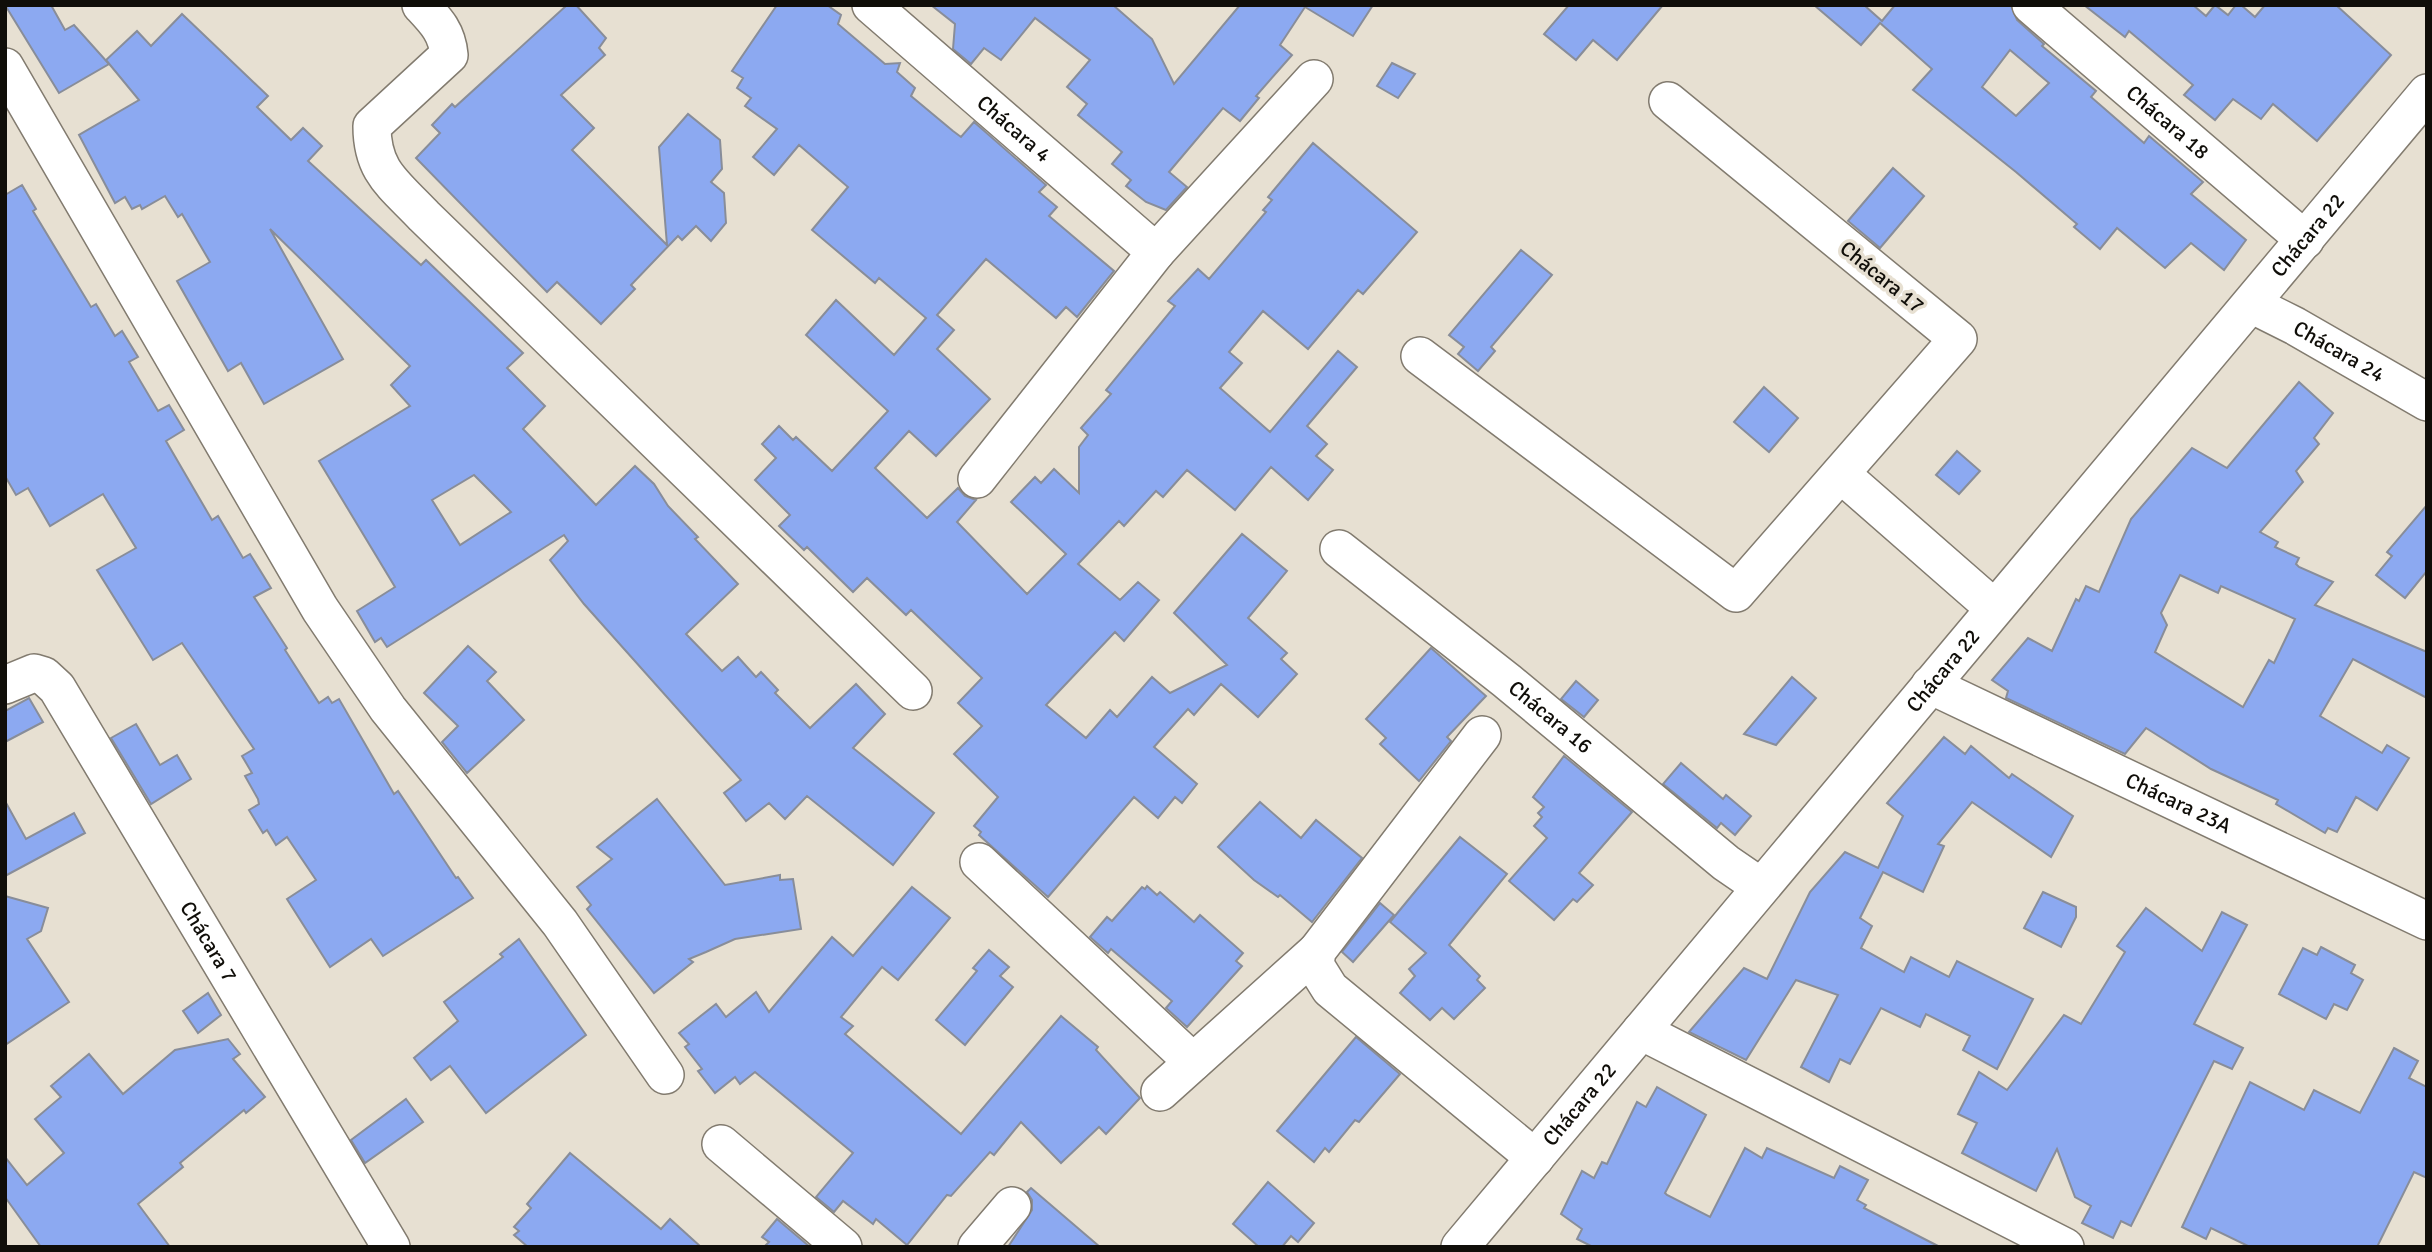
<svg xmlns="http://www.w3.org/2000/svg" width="2432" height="1252" font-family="Signika,sans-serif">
	<rect width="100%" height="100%" fill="#e7e0d2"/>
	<g fill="#8ca9f1" stroke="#888d99" stroke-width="2" fill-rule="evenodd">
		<path d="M 5,5 L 51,5 L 65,30 L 74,25 L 109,64 L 59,93 Z"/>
		<path d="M 567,5 L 576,5 L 606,38 L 599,48 L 605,55 L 561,95 L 594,128 L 572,150 L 667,245 L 659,147 L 688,114 L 720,140 L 722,169 L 711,182 L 724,193 L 726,223 L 711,241 L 696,226 L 682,240 L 678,236 L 631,285 L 635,289 L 601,324 L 557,282 L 547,292 L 416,158 L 440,133 L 432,125 L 452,104 L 455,107 Z"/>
		<path d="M 777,5 L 827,5 L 841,15 L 838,24 L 885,64 L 900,63 L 897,72 L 915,88 L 911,96 L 953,131 L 961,137 L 974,122 L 1046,185 L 1039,192 L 1057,207 L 1049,216 L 1114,271 L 1077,317 L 1066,307 L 1056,318 L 986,259 L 937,315 L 954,330 L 937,349 L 990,399 L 936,456 L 909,431 L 875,468 L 927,518 L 958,488 L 965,496 L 976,500 L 957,522 L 1027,594 L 1066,554 L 1011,502 L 1035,477 L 1041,483 L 1054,469 L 1079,493 L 1079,447 L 1088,435 L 1081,428 L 1111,394 L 1106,390 L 1175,306 L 1168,301 L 1198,269 L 1209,279 L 1266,212 L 1263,210 L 1272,200 L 1268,197 L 1313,143 L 1417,232 L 1363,294 L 1358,290 L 1308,349 L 1263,311 L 1229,352 L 1242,363 L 1220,388 L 1270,432 L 1338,351 L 1357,367 L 1307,426 L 1327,444 L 1316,456 L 1333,470 L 1308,500 L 1271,467 L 1235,510 L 1187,470 L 1163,497 L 1156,491 L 1124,526 L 1119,521 L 1078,564 L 1120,600 L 1138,582 L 1159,600 L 1124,641 L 1115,632 L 1046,705 L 1086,738 L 1110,710 L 1117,717 L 1152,677 L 1170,693 L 1227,665 L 1174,613 L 1242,534 L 1287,571 L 1248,618 L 1287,653 L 1281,659 L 1297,674 L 1258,717 L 1221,684 L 1194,715 L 1188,709 L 1154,747 L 1197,784 L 1182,803 L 1175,797 L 1158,818 L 1134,797 L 1048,897 L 979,835 L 981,832 L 974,826 L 998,797 L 954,754 L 982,726 L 958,703 L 982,678 L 911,610 L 906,615 L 867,578 L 853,592 L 807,547 L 804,550 L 779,526 L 790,515 L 755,480 L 776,458 L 762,444 L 779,426 L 793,440 L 796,437 L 832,471 L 888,411 L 806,335 L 836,300 L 894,355 L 926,318 L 879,278 L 875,283 L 812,230 L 848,187 L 799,145 L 774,175 L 753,157 L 777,129 L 745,106 L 751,98 L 737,88 L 743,78 L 732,71 Z"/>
		<path d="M 931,5 L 1113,5 L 1152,39 L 1174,84 L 1240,5 L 1373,5 L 1353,36 L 1305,7 L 1280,45 L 1292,55 L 1256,96 L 1259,98 L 1240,121 L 1223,108 L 1169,172 L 1187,187 L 1166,210 L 1146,202 L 1126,186 L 1131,180 L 1112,164 L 1122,152 L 1078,115 L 1087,104 L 1067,87 L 1090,60 L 1035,18 L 1001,60 L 984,48 L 971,64 L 953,49 L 955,24 Z"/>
		<path d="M 1569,5 L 1663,5 L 1617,60 L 1593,40 L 1576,60 L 1544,34 Z"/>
		<path d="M 1814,5 L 1864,5 L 1882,21 L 1895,5 L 2011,5 L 2017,20 L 2044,44 L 2042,46 L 2096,91 L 2091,97 L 2144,143 L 2149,136 L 2203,182 L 2191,194 L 2246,240 L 2224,270 L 2191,243 L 2165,268 L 2117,228 L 2100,249 L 2074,227 L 2077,224 L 2016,172 L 1913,90 L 1932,69 L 1880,23 L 1861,45 ZM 2010,50 L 2049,83 L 2016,116 L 1982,87 Z"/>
		<path d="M 2084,5 L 2193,5 L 2206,16 L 2215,5 L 2228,15 L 2236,5 L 2241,5 L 2255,17 L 2265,5 L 2336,5 L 2391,55 L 2317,141 L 2273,104 L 2261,119 L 2233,99 L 2215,120 L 2184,95 L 2193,85 L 2129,31 L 2125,37 Z"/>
		<path d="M 182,14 L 268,96 L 257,107 L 291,140 L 303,128 L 322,146 L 308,161 L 421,265 L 426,260 L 523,353 L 507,368 L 545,406 L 523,429 L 596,505 L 635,466 L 654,484 L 668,506 L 698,537 L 695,539 L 738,584 L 686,634 L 722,671 L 738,657 L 756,677 L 761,672 L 778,690 L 775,693 L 810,728 L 856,684 L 885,714 L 853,748 L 934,813 L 893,865 L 807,796 L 785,819 L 769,803 L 746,821 L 724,793 L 741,780 L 584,604 L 550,560 L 568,541 L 564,535 L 387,647 L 381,638 L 375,642 L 357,611 L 395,587 L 319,461 L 410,406 L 391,385 L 410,366 L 270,229 L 343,359 L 264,404 L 241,363 L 228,371 L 177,281 L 210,262 L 182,214 L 178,217 L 165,196 L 142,209 L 140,205 L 132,209 L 125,197 L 115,203 L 79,135 L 139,100 L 106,60 L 137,31 L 151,46 ZM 474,475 L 511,512 L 460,545 L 432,500 Z"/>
		<path d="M 1392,63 L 1415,74 L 1398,98 L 1377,86 Z"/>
		<path d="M 1893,168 L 1924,196 L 1880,248 L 1848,221 Z"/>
		<path d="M 22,185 L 36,209 L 33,211 L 91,307 L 96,304 L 115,336 L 122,331 L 138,357 L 129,362 L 158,411 L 169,405 L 184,430 L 166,441 L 212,520 L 218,516 L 243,558 L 250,554 L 271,588 L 254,597 L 287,648 L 285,650 L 319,703 L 328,697 L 332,703 L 339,699 L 394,794 L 398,791 L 456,878 L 458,877 L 473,898 L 383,956 L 371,939 L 330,967 L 287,899 L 316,880 L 287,837 L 276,845 L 267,830 L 263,833 L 249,810 L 259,804 L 258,799 L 245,776 L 252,773 L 242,756 L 254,749 L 182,643 L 153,660 L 97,570 L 136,548 L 103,494 L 50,526 L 28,488 L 16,495 L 5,476 L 5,195 Z"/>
		<path d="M 1521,250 L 1552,275 L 1491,347 L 1495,351 L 1478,371 L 1458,354 L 1464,347 L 1449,335 Z"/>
		<path d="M 2299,382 L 2333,413 L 2314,438 L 2319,444 L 2296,471 L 2303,482 L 2260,532 L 2278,542 L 2275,547 L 2299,558 L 2296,564 L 2299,567 L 2333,582 L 2315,605 L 2427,652 L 2427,698 L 2353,659 L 2320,716 L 2382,753 L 2387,745 L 2409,758 L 2377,810 L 2356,797 L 2337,832 L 2328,828 L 2325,833 L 2276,804 L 2278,800 L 2211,769 L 2146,728 L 2125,754 L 2006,698 L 2008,691 L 1992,680 L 2028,638 L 2052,651 L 2076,599 L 2079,601 L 2086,586 L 2099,592 L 2131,519 L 2192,448 L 2227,468 ZM 2180,575 L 2218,593 L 2221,586 L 2295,619 L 2274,663 L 2269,660 L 2243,707 L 2155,652 L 2167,625 L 2161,613 Z"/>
		<path d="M 1764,387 L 1798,418 L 1769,452 L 1734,422 Z"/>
		<path d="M 1957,451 L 1980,471 L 1959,494 L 1936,475 Z"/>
		<path d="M 2427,505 L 2427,571 L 2405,598 L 2376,575 L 2392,556 L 2387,552 Z"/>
		<path d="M 468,646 L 496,672 L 487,681 L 524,720 L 467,773 L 442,742 L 458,726 L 424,693 Z"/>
		<path d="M 1431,648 L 1486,696 L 1447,737 L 1451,741 L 1419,781 L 1380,744 L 1386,738 L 1366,719 Z"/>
		<path d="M 1792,677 L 1816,698 L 1776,745 L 1744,734 Z"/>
		<path d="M 1576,681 L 1598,700 L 1584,717 L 1561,699 Z"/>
		<path d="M 29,698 L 43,722 L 5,742 L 5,711 Z"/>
		<path d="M 136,724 L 160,765 L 177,755 L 191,779 L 151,804 L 111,738 Z"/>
		<path d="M 1944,737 L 1965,754 L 1971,746 L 2009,778 L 2012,774 L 2073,816 L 2051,857 L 1972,802 L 1938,844 L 1944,846 L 1923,892 L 1883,872 L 1860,918 L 1872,926 L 1861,948 L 1904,972 L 1911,957 L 1949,977 L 1957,961 L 2033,999 L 1997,1069 L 1963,1050 L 1970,1036 L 1926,1014 L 1920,1027 L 1881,1008 L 1850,1064 L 1840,1059 L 1829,1082 L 1801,1067 L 1838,995 L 1796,980 L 1746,1060 L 1689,1032 L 1744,968 L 1767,979 L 1810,892 L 1845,852 L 1878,868 L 1903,816 L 1887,803 Z"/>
		<path d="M 1564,756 L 1632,812 L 1579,873 L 1593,885 L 1577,902 L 1573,899 L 1554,920 L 1509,881 L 1547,838 L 1534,826 L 1542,817 L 1538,813 L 1544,807 L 1533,797 Z"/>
		<path d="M 1681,763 L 1723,799 L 1726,795 L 1751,816 L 1735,835 L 1721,823 L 1717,828 L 1663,784 Z"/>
		<path d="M 657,799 L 725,885 L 780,875 L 780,880 L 793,879 L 801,929 L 735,939 L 706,952 L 689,959 L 693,962 L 654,993 L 587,909 L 591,905 L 577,887 L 612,859 L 597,847 Z"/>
		<path d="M 5,801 L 26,839 L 74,813 L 85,833 L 5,876 Z"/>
		<path d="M 1260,802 L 1301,838 L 1316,820 L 1362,858 L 1312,922 L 1280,895 L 1278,897 L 1254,880 L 1218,847 Z"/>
		<path d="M 1460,837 L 1507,874 L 1449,945 L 1480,976 L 1477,980 L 1485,988 L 1454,1019 L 1442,1008 L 1430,1020 L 1400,993 L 1415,976 L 1409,969 L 1426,953 L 1390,922 Z"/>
		<path d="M 1147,886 L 1157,895 L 1160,892 L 1194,922 L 1200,915 L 1243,953 L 1236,961 L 1242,966 L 1187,1027 L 1166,1008 L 1172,1001 L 1111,949 L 1108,953 L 1090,937 L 1107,917 L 1112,921 L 1142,887 L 1145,889 Z"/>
		<path d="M 912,887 L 950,918 L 898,980 L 882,967 L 841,1017 L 853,1026 L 845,1034 L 961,1134 L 1061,1016 L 1098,1047 L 1096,1050 L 1140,1098 L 1106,1134 L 1099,1127 L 1061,1163 L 1021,1122 L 994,1155 L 990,1152 L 951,1196 L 947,1195 L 907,1245 L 876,1219 L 873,1224 L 843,1201 L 834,1212 L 816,1197 L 853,1153 L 755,1072 L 740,1084 L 735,1077 L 715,1093 L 698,1071 L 702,1069 L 685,1047 L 689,1044 L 679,1033 L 716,1004 L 726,1017 L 756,992 L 769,1012 L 832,937 L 853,956 Z"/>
		<path d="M 2043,892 L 2076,907 L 2076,917 L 2061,947 L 2024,928 Z"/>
		<path d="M 5,896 L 48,908 L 41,931 L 27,939 L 69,1002 L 5,1045 Z"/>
		<path d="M 1380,903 L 1394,915 L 1353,962 L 1342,952 Z"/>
		<path d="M 2146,908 L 2202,951 L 2222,912 L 2247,925 L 2194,1024 L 2243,1048 L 2232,1069 L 2214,1061 L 2131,1226 L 2121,1221 L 2113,1238 L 2082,1223 L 2091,1206 L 2075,1197 L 2057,1149 L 2036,1191 L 1962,1153 L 1977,1123 L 1958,1114 L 1979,1072 L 2007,1090 L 2064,1015 L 2081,1024 L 2125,952 L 2117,946 Z"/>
		<path d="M 519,939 L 586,1035 L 486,1113 L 450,1066 L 431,1080 L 414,1058 L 458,1021 L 444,1002 L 503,957 L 500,954 Z"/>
		<path d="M 2321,947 L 2355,965 L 2351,973 L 2363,980 L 2347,1010 L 2334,1004 L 2326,1019 L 2279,994 L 2303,948 L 2317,955 Z"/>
		<path d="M 989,950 L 1009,967 L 1000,976 L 1013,987 L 965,1045 L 936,1020 L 977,971 L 973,968 Z"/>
		<path d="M 208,993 L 221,1015 L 198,1033 L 183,1011 Z"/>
		<path d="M 1356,1037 L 1400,1074 L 1359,1122 L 1355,1120 L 1329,1152 L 1325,1148 L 1314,1162 L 1277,1131 Z"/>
		<path d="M 228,1039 L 240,1054 L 233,1059 L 265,1097 L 246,1113 L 244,1110 L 180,1163 L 183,1167 L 138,1204 L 170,1247 L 41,1247 L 5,1197 L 5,1157 L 27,1185 L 64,1153 L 35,1119 L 61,1097 L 51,1086 L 89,1054 L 123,1094 L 175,1050 Z"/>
		<path d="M 2394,1048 L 2418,1061 L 2409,1078 L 2427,1087 L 2427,1178 L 2414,1172 L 2377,1247 L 2250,1247 L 2211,1228 L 2206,1239 L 2182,1227 L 2250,1082 L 2304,1110 L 2314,1090 L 2360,1113 Z"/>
		<path d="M 1657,1087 L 1706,1115 L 1665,1193 L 1667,1195 L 1710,1217 L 1745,1148 L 1762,1158 L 1767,1148 L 1834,1178 L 1840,1166 L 1868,1180 L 1857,1200 L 1866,1205 L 1864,1208 L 1940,1247 L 1593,1247 L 1577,1239 L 1582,1229 L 1561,1214 L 1582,1171 L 1594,1178 L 1602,1162 L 1607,1164 L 1637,1102 L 1646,1107 Z"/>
		<path d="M 406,1099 L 423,1122 L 365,1163 L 351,1140 Z"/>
		<path d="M 570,1153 L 661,1229 L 670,1219 L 701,1247 L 528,1247 L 514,1235 L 519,1231 L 514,1227 L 531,1208 L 527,1204 Z"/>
		<path d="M 1268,1182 L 1314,1223 L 1298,1242 L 1291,1236 L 1282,1247 L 1259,1247 L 1233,1224 Z"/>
		<path d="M 1031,1188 L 1100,1247 L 1008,1247 L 1032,1210 L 1032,1200 L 1027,1192 Z"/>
		<path d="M 777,1219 L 810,1247 L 764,1247 L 769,1242 L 762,1237 Z"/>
	</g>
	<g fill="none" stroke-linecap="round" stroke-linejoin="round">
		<g stroke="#827b6f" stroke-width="40">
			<g id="street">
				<path d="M 421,5 C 436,21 447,32 449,55 L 372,126 C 372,172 394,184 424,216 L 913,691"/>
				<path id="s1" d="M 871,5 L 1156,252 L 1314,79"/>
				<path id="s2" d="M 2031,5 L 2305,240"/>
				<path d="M 5,67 L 320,609 L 388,709 L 560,923 L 665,1075"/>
				<path id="s3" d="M 2251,304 L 2295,326 L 2427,402"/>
				<path d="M 1420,356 L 1736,593 L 1958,339 L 1668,101"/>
				<path d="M 1842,475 L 1994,608"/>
				<path d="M 977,479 L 1156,252"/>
				<path id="s4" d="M 1339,549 L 1507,681 L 1726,863 L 1761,887"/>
				<path id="s5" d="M 5,685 L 34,673 L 44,676 L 57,688 L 391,1247"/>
				<path id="s6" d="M 1930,685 L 2427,921"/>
				<path d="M 1482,735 L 1317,951 L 1315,965 L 1330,989 L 1535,1158"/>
				<path d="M 979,862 L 1193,1062"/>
				<path d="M 1641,1031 L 2065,1247"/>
				<path d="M 1160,1092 L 1317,951"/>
				<path d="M 721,1144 L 843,1247"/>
				<path d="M 977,1247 L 1012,1206"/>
				<path id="s7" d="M 1460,1247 L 2427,93"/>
			</g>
		</g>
		<use href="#street" stroke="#fff" stroke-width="37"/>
	</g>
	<g text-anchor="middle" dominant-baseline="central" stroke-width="7" stroke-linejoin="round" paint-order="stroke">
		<g font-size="21" fill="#100e09" stroke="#e7e0d2">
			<text stroke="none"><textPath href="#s2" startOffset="180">Chácara 18</textPath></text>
			<text stroke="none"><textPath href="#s1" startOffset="189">Chácara 4</textPath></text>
			<text stroke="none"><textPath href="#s7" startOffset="1320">Chácara 22</textPath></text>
			<text transform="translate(1882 277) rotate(39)">Chácara 17</text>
			<text stroke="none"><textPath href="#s3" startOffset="100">Chácara 24</textPath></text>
			<text stroke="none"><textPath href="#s7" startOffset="752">Chácara 22</textPath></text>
			<text stroke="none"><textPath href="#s4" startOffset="270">Chácara 16</textPath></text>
			<text stroke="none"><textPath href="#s6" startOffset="275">Chácara 23A</textPath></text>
			<text stroke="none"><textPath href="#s5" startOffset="355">Chácara 7</textPath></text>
			<text stroke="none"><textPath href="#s7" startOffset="186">Chácara 22</textPath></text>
		</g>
	</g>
	<rect width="2432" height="1252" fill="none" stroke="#100e09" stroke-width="14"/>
</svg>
